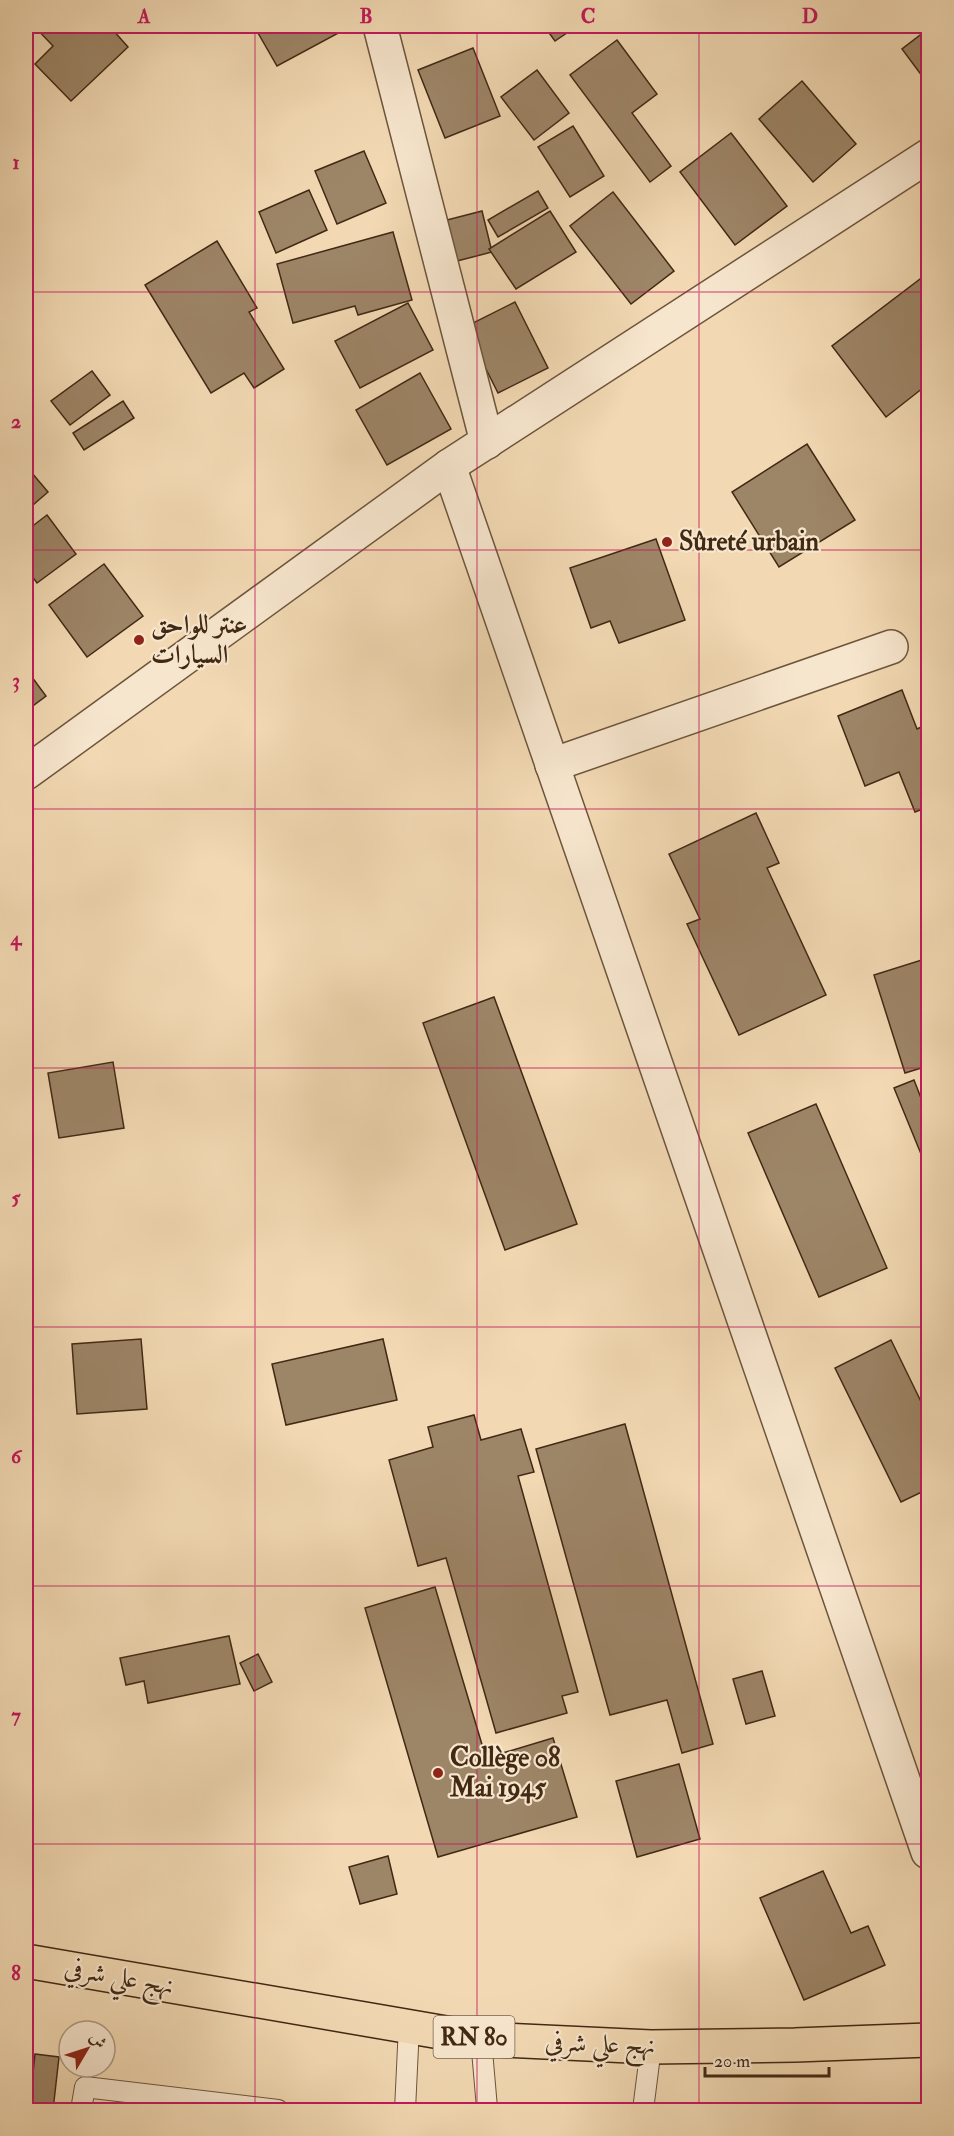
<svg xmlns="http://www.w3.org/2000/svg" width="954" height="2136" font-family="'IM FELL Double Pica',Amiri,serif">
	<rect width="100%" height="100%" fill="#f2d9b3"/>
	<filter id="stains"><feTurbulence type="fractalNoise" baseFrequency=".00333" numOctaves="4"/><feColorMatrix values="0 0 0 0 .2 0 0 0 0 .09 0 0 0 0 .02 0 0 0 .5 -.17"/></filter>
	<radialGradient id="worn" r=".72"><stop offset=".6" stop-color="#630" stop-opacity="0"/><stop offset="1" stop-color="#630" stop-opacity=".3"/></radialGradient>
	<g fill="#9d8567" stroke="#412914" stroke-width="1.5">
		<path d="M 34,26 L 115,26 L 112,29 L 128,47 L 71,101 L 35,64 L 53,46 Z"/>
		<path d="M 254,26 L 342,26 L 344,30 L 277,66 Z"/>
		<path d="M 544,26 L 577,26 L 555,41 Z"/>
		<path d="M 928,29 L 928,84 L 902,49 Z"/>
		<path d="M 617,40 L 657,94 L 632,113 L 671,166 L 650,182 L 570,75 Z"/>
		<path d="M 473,48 L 500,116 L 445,138 L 418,70 Z"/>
		<path d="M 537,70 L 569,113 L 534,140 L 501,97 Z"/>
		<path d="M 802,81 L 856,144 L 813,182 L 759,119 Z"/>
		<path d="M 573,126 L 604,176 L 570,197 L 538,147 Z"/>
		<path d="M 731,133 L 787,206 L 735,245 L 680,172 Z"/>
		<path d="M 364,151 L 386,203 L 337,224 L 315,171 Z"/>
		<path d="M 309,190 L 327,230 L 276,253 L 259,212 Z"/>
		<path d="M 538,191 L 548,208 L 498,237 L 488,220 Z"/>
		<path d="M 613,192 L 674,271 L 631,304 L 570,226 Z"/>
		<path d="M 482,211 L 492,252 L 453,262 L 443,221 Z"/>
		<path d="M 550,211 L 576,252 L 516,289 L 489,249 Z"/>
		<path d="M 393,232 L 412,300 L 358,315 L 355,306 L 293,323 L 277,264 Z"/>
		<path d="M 217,241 L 257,308 L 249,312 L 284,369 L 254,388 L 244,373 L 211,393 L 145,285 Z"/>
		<path d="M 928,273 L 928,384 L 886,417 L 832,346 Z"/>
		<path d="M 515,302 L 548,368 L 498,393 L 465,327 Z"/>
		<path d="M 408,303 L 433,350 L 360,388 L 335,341 Z"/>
		<path d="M 92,371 L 110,395 L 70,425 L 51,401 Z"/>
		<path d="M 420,373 L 451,429 L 387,465 L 356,410 Z"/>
		<path d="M 123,401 L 134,418 L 84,450 L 73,433 Z"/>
		<path d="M 807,444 L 855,520 L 779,567 L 732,492 Z"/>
		<path d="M 26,466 L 48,492 L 26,511 Z"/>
		<path d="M 47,515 L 76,554 L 37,583 L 26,568 L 26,531 Z"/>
		<path d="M 656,539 L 685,620 L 619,643 L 610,621 L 591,628 L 570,568 Z"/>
		<path d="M 104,564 L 143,616 L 87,657 L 49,605 Z"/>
		<path d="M 26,669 L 46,696 L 26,711 Z"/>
		<path d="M 902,690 L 917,729 L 928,724 L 928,807 L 915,812 L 899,772 L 865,786 L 838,716 Z"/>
		<path d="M 756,813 L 779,863 L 767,868 L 826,995 L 739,1035 L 687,924 L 700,919 L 669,854 Z"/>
		<path d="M 928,958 L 928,1066 L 905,1073 L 874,975 Z"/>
		<path d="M 494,997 L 577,1224 L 505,1250 L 423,1023 Z"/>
		<path d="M 113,1062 L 124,1128 L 59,1138 L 48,1073 Z"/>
		<path d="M 914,1080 L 928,1116 L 928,1171 L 894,1088 Z"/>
		<path d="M 816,1104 L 887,1268 L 819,1297 L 748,1133 Z"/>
		<path d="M 141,1339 L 147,1409 L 77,1414 L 72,1344 Z"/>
		<path d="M 383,1339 L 397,1400 L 286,1425 L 272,1364 Z"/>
		<path d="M 891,1340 L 928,1416 L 928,1489 L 901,1502 L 835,1368 Z"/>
		<path d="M 474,1415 L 481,1440 L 521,1429 L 534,1472 L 518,1476 L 578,1692 L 562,1696 L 567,1713 L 496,1733 L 446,1558 L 418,1566 L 389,1460 L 433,1447 L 428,1427 Z"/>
		<path d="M 625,1424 L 713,1744 L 682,1753 L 667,1700 L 610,1715 L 536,1449 Z"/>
		<path d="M 435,1587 L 486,1758 L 553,1738 L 577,1817 L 438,1857 L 365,1608 Z"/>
		<path d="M 229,1636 L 240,1684 L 148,1703 L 144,1681 L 126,1685 L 120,1658 Z"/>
		<path d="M 258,1654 L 272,1682 L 254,1691 L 240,1663 Z"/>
		<path d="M 762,1671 L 775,1716 L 746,1724 L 733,1679 Z"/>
		<path d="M 679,1764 L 700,1839 L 637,1857 L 616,1781 Z"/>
		<path d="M 388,1856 L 397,1894 L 360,1904 L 349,1867 Z"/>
		<path d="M 823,1871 L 851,1933 L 868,1926 L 885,1965 L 804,2000 L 760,1898 Z"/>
		<path d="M 35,2054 L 59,2057 L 53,2110 L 29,2110 Z"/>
	</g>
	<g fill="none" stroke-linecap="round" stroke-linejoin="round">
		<g stroke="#6d553c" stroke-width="22">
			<g id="lane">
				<path d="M 481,2039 L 487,2108 L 489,2110"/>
				<path d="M 81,2110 L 85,2087 L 278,2110"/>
				<path d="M 405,2110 L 409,2026"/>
				<path d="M 643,2110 L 651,2047"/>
			</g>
		</g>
		<g stroke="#6d553c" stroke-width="36">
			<g id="street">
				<path d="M 380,26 L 487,442"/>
				<path d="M 449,466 L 928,1852"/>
				<path d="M 552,765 L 891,647"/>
				<path d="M 26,773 L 449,466 L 928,156"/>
			</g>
		</g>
		<g stroke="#412914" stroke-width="36">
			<path id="primary" d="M 26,1961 L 481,2039 L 651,2047 L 795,2045 L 928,2040"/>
		</g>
		<use href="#lane" stroke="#f7e6ce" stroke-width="20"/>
		<use href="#street" stroke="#f7e6ce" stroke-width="33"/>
		<use href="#primary" stroke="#f2d9b3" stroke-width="33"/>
	</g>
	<path fill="none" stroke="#c2185b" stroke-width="1.5" stroke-opacity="0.55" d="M 255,26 L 255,2110M 477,26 L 477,2110M 699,26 L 699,2110M 26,292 L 928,292M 26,550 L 928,550M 26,809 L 928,809M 26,1068 L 928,1068M 26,1327 L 928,1327M 26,1586 L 928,1586M 26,1844 L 928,1844"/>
	<g fill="#8f2418" stroke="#f7e6ce" stroke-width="2">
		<circle cx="667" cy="542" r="6"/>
		<circle cx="139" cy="640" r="6"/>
		<circle cx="438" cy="1773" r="6"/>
	</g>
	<g text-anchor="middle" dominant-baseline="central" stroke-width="4.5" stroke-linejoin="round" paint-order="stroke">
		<rect fill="#f7e6ce" stroke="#78624c" stroke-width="1.5" x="433.5" y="2016" width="81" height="42" rx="4.5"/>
		<g font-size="24" font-weight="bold" fill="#412914">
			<text x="474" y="2037">RN 80</text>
		</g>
		<g font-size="26" font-weight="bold" fill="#412914" stroke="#f7e6ce" text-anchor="start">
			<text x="679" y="542">Sûreté urbain</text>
			<text x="151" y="625">عنتر للواحق<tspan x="151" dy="30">السيارات</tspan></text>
			<text x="450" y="1758">Collège 08<tspan x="450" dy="30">Mai 1945</tspan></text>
		</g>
		<g font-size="26" fill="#412914" stroke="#f7e6ce">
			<text transform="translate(119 1977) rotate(10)">نهج علي شرفي</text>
			<text transform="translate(600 2044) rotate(2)">نهج علي شرفي</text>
		</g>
	</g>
	<rect width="954" height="2136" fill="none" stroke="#f2d9b3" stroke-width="66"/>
	<g transform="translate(87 2049) rotate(51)"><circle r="28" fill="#f7e6ce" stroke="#ae9a84" stroke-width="1.5"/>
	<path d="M0-4.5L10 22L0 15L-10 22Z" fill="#8f2418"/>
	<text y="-9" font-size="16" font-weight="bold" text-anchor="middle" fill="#412914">ش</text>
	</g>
	<path d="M705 2067v9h124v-9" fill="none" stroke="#412914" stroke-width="3"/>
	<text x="714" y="2067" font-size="18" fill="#412914" stroke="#f7e6ce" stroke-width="4.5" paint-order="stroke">20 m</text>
	<rect x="33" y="33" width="888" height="2070" fill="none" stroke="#c2185b" stroke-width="2"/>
	<g font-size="20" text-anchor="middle" font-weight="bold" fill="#c2185b">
		<text x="144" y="23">A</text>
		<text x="366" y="23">B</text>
		<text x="588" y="23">C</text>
		<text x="810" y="23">D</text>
		<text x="16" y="169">1</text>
		<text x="16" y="428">2</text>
		<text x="16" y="687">3</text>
		<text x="16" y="945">4</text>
		<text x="16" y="1204">5</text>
		<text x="16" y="1463">6</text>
		<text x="16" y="1722">7</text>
		<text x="16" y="1980">8</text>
	</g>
	<rect width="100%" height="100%" filter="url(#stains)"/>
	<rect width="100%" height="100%" fill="url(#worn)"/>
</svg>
